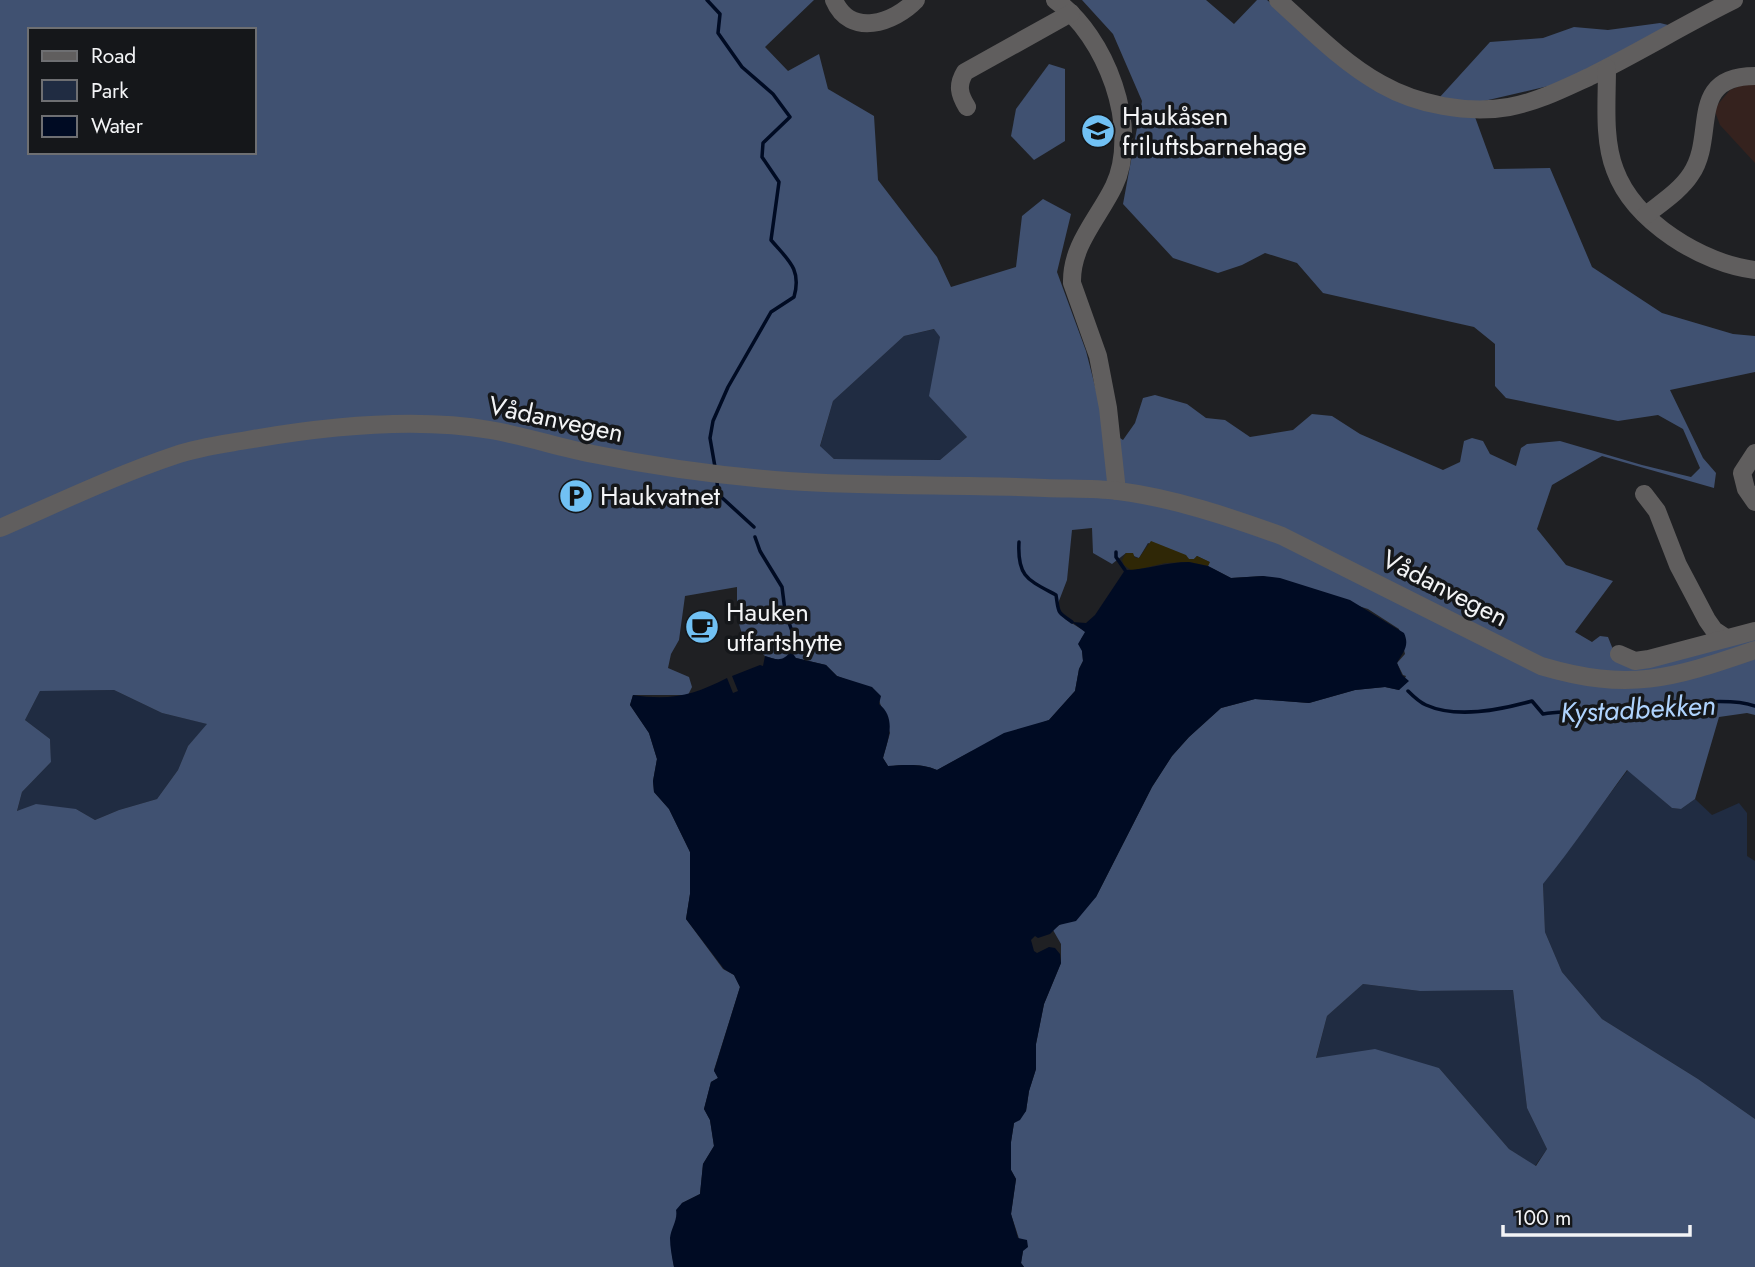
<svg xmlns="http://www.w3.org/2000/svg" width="1755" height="1267" font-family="Jost,sans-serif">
	<rect width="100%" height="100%" fill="#1f2023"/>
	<path fill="#35221e" d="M 1751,81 L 1755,81 L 1755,163 L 1720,125 L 1714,109 L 1730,90 Z"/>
	<g fill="#202c42">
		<path d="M 935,329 L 941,337 L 930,396 L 967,437 L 940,460 L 834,459 L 820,447 L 833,401 L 904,336 Z"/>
		<path d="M 114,690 L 162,713 L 208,724 L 188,746 L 178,770 L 157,799 L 119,810 L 95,820 L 76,809 L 17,812 L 22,792 L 51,762 L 50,739 L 25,720 L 40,691 Z"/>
		<path d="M 1628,770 L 1672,808 L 1681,809 L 1695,799 L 1712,815 L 1739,803 L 1747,813 L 1747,856 L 1755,861 L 1755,1119 L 1698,1079 L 1602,1019 L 1562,972 L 1545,932 L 1543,883 C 1573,847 1599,807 1628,770 Z"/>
		<path d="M 1363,984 L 1420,991 L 1513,990 L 1527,1108 L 1547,1149 L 1535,1166 L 1509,1149 L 1439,1068 L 1316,1059 L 1327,1016 Z"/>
	</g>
	<g fill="#405171" fill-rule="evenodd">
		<path d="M 0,0 L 814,0 L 765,47 L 788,71 L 819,54 L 828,89 L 874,116 L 878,180 L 937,257 L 951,287 L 1016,267 L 1022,216 L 1043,199 L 1071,214 L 1057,272 L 1086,351 L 1106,429 L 1123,440 L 1135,423 L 1143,398 L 1155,395 L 1187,404 L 1206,418 L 1225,420 L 1250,437 L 1293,430 L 1312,414 L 1332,416 L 1360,434 L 1443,470 L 1460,462 L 1464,441 L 1472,438 L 1483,441 L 1490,454 L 1516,466 L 1521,448 L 1527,444 L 1560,441 L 1642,465 L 1691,477 L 1700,468 L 1683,429 L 1658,415 L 1618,421 L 1506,398 L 1495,386 L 1495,344 L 1474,327 L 1323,293 L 1297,263 L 1265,253 L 1242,265 L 1218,273 L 1173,258 L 1123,204 L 1142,101 L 1113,34 L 1082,0 L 1206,0 L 1234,24 L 1257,0 L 1267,0 L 1311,35 L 1429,109 L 1490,42 L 1543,38 L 1574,27 L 1608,30 L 1660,23 L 1676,27 L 1557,84 L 1484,101 L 1475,117 L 1494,169 L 1550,168 L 1592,267 L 1662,313 L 1733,334 L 1755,336 L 1755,372 L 1670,390 L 1703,458 L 1716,473 L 1714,488 L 1602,456 L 1552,485 L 1537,529 L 1566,565 L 1613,581 L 1575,632 L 1592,642 L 1600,636 L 1608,637 L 1614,652 L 1641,665 L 1755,635 L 1755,715 L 1747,713 L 1719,717 L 1695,799 L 1681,809 L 1672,808 L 1627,770 C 1599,808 1573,847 1543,884 L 1545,932 L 1562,972 L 1602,1019 L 1698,1079 L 1755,1119 L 1755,1267 L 1024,1267 L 1021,1263 L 1023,1251 L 1011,1214 L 1016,1179 L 1011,1170 L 1011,1142 L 1014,1123 L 1026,1111 L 1029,1091 L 1036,1069 L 1036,1044 L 1044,1004 L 1061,963 L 1061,944 L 1053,930 L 1096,897 L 1152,787 L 1172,756 L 1189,737 L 1221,708 L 1255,699 L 1309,703 L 1355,690 L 1385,687 L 1399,690 L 1406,676 L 1403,675 L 1397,663 L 1405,654 L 1399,629 L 1368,609 L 1263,576 L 1231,578 L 1208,566 L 1209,562 L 1197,556 L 1194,559 L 1189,559 L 1148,543 L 1139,558 L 1126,553 L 1112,564 L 1093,553 L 1092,528 L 1072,530 L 1067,580 L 1057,606 L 1065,619 L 1086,632 L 1081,639 L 1083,661 L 1079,669 L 1075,691 L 1049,720 L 970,752 L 937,770 C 922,763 904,765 888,766 L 883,758 L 890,733 L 879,700 L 850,681 L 837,676 L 826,665 L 796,658 L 778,660 L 765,656 L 742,634 L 737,617 L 737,587 L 685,596 L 679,640 L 671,654 L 668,668 L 689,677 L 692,687 L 688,695 L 633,695 L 630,705 L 649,733 L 657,759 L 653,781 L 654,792 L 669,809 L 690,852 L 690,894 L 686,919 L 723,969 L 734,975 L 740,987 L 714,1070 L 718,1078 L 711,1082 L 704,1109 L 710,1120 L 714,1146 L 703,1164 L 700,1194 L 682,1203 C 673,1233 669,1234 674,1267 L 0,1267 ZM 30,30 L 254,30 L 254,152 L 30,152 ZM 934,329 L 940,337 L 929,396 L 967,437 L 940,460 L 834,459 L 820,446 L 833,401 L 904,336 ZM 114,690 L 162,713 L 207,724 L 188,746 L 178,770 L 157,799 L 119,810 L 95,820 L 76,809 L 36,804 L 17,811 L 22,792 L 51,762 L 50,739 L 25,720 L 40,691 ZM 1363,984 L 1420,991 L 1513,990 L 1527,1108 L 1547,1149 L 1536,1166 L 1509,1149 L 1439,1068 L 1375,1049 L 1316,1058 L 1327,1016 Z"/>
		<path d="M 1049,64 L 1065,69 L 1065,141 L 1034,160 L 1011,136 L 1016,109 Z"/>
	</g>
	<path fill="#2f2706" d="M 1151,541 L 1186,555 L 1189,559 L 1194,559 L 1197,556 L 1210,562 L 1208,566 L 1189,562 L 1165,563 L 1132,571 L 1124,565 L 1122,560 L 1126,553 L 1133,553 L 1135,558 L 1139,558 Z"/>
	<path fill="#000b23" d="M 1189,562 L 1208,566 L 1231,578 L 1263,576 L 1280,578 L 1350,600 L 1404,633 C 1410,646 1403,652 1397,663 L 1402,675 L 1409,681 L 1399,690 L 1385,687 L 1355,690 L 1309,703 L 1255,699 L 1221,708 L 1189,737 L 1172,756 L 1152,787 L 1096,897 L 1076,921 L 1059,925 L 1050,934 L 1038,938 L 1035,936 L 1031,940 L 1034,951 L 1037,953 L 1049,947 L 1055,948 L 1060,954 L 1061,963 L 1044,1004 L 1036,1044 L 1036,1069 L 1029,1091 L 1026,1111 L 1020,1120 L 1014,1123 L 1011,1142 L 1011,1170 L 1016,1179 L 1011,1214 L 1018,1238 L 1027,1240 L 1028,1247 L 1023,1251 L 1021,1263 L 1024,1267 L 674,1267 C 672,1258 670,1247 670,1238 C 671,1228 678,1220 676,1210 L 682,1203 L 700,1194 L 703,1164 L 714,1146 L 710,1120 L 704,1109 L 711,1082 L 718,1078 L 714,1071 L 740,987 L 734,975 L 724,969 L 686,919 L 690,894 L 690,852 L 669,809 L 654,792 L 653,781 L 657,759 L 649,733 L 630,705 L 633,695 C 671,701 694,695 727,678 L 733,693 L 738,691 L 732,676 L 760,665 L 763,666 L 765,656 C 777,660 783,662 791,651 L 796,658 L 826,665 L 837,676 L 872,687 L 881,696 L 879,704 C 897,718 888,740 883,758 L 888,766 C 904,765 921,763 937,770 L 1004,733 L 1049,720 L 1075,691 L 1079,669 L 1083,661 L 1082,651 L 1078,644 L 1085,632 L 1072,622 L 1086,623 L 1095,615 L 1125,570 C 1145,570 1167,562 1189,562 Z"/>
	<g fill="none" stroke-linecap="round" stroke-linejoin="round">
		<g stroke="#000b23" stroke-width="3.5">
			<path d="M 707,0 L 720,14 L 718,33 L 742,67 L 773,94 L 790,117 L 763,143 L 762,157 L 779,182 L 771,240 C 788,260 802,269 794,297 L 771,312 L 728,387 L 713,421 L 710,438 L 715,467"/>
			<path d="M 717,481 L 718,494 L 754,527"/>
			<path d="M 755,537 L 760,551 L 782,587 L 785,611 L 795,640 L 791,651"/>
			<path d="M 1019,542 C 1017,577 1028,580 1056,595 C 1059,613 1056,611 1072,622"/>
			<path d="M 1116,552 L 1116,557 L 1125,570"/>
			<path d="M 1408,691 C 1413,696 1419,702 1426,705 C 1457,719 1500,710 1532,701 L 1543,714 C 1572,710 1601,712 1630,710 C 1664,707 1724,695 1755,706"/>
		</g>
		<g stroke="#605e5e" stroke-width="18">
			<path d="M 834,0 C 850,38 894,23 916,0"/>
			<path d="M 1055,0 C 1106,35 1141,129 1114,186 C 1098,219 1071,245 1072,283 L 1098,356 L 1108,408 L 1117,491"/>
			<path d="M 1278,0 C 1310,29 1343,63 1381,84 C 1418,105 1467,114 1509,107 C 1537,102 1563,89 1589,77 C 1638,53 1685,24 1734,0"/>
			<path d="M 1607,68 C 1607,101 1603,139 1615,170 C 1634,222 1703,264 1755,270"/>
			<path d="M 967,107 C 959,94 957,85 965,72 L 1071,13"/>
			<path d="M 1646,215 C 1661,203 1681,190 1691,174 C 1717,136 1686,76 1755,76"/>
			<path d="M 1755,453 L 1742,473 L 1746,489 L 1755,502"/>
			<path d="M 1644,494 L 1657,511 L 1678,565 L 1707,620 L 1714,630 L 1726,638"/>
			<path d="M 0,528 C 58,503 116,475 176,455 C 199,447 224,444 247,440 C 321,427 416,417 490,430 C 525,436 558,447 593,454 C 657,467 722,476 788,481 C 874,487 960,484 1045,488 C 1069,489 1094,488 1118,491 C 1173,498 1230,517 1282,536 L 1541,666 C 1629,692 1671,679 1755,650"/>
			<path d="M 1619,654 L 1635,661 L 1649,659 L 1755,631"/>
		</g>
	</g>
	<defs>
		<g id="school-disc" transform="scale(1.75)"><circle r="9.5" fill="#71c1f4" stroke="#15171a"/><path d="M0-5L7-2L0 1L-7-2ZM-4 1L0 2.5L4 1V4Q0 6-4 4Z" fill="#111"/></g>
		<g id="parking-disc" transform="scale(1.75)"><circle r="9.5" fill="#71c1f4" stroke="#15171a"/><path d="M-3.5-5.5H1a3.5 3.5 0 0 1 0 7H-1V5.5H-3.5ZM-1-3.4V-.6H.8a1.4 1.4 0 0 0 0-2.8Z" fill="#111"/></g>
		<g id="cafe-disc" transform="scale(1.75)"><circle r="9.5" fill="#71c1f4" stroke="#15171a"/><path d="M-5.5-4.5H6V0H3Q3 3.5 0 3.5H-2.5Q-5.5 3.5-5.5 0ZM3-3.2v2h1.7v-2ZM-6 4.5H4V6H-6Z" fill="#111"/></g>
	</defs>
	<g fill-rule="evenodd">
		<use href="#school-disc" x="1098" y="131"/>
		<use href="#parking-disc" x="576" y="496"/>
		<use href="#cafe-disc" x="702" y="627"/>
	</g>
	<g text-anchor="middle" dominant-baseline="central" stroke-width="7" stroke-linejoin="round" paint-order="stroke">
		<g font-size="26" fill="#f3f4f6" stroke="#15171a" text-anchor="start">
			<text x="1122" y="116">Haukåsen<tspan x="1122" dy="30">friluftsbarnehage</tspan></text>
			<text x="600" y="496">Haukvatnet</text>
			<text x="726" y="612">Hauken<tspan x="726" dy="30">utfartshytte</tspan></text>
		</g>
		<g font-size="26" fill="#f3f4f6" stroke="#15171a">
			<text transform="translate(556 419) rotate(12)">Vådanvegen</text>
			<text transform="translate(1445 588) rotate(27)">Vådanvegen</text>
		</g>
		<g font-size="28" font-style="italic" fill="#afd3fd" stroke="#15171a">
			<text transform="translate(1638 709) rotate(-3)">Kystadbekken</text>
		</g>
	</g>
	<rect x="28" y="28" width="228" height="126" fill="#15171a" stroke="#6e6f72" stroke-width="2"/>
	<rect x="42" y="51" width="35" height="10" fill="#605e5e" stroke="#6e6f72" stroke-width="2"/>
	<text x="91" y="63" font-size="21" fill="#f3f4f6">Road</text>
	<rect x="42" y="80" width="35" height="21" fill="#202c42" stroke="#6e6f72" stroke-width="2"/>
	<text x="91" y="98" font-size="21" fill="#f3f4f6">Park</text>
	<rect x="42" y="116" width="35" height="21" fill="#000b23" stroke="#6e6f72" stroke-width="2"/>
	<text x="91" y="133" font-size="21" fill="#f3f4f6">Water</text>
	<path d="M1503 1225v10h187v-10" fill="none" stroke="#f3f4f6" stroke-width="3.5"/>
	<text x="1514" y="1225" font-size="21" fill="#f3f4f6" stroke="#15171a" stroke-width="5" paint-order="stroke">100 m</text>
</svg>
